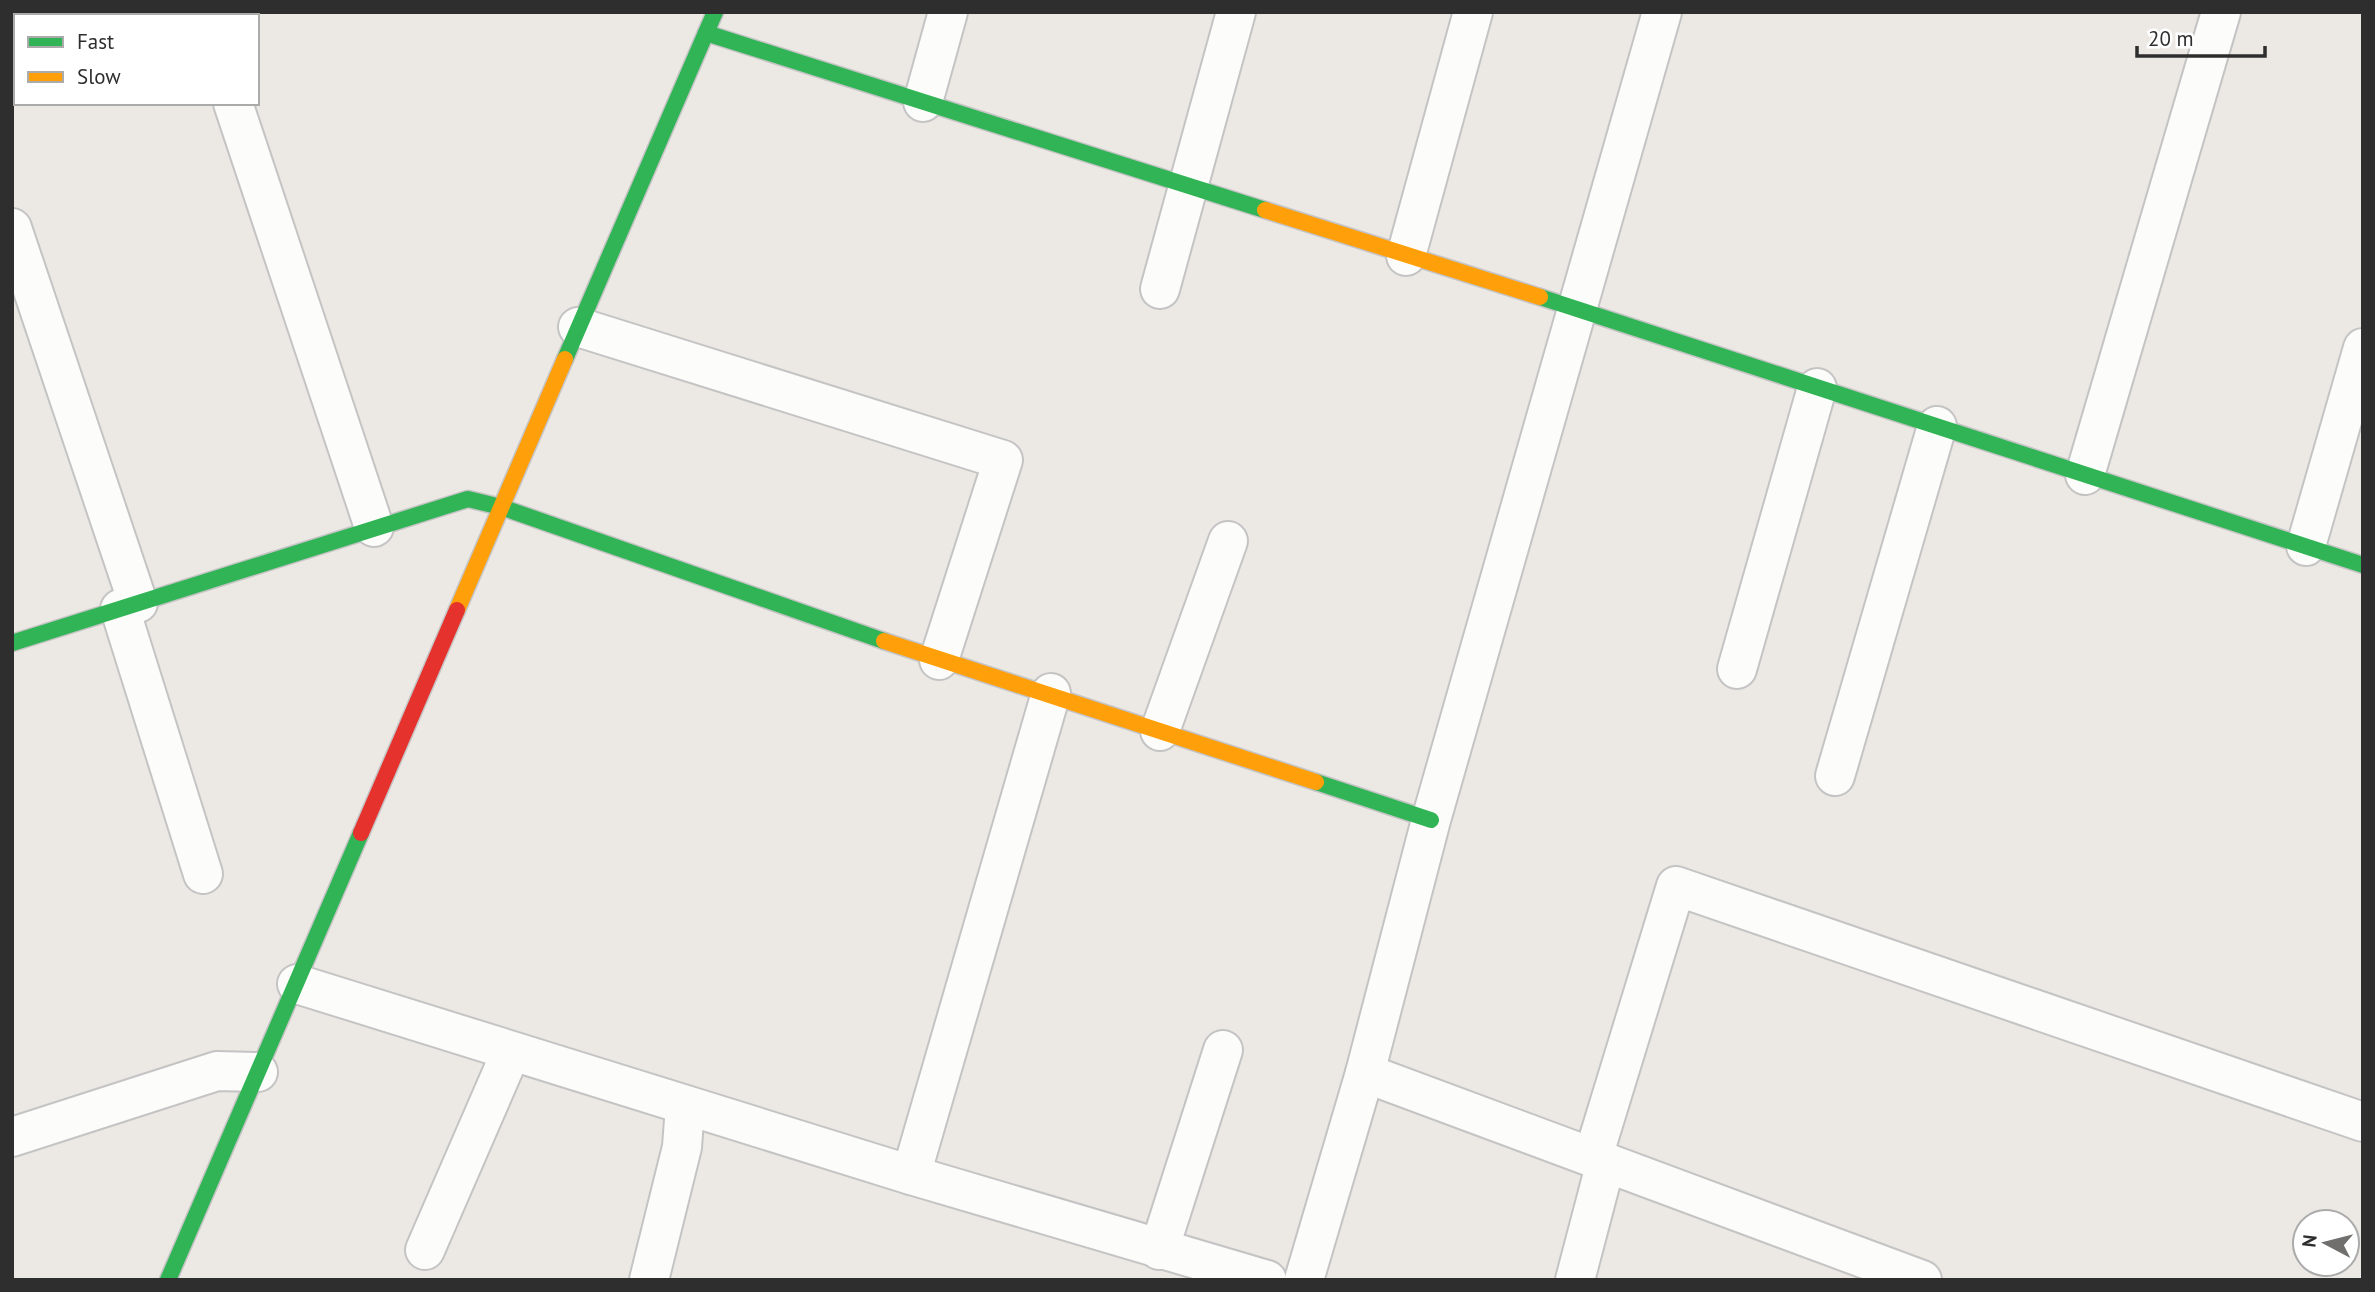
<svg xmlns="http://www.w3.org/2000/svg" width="2375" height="1292" font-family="'PT Sans',sans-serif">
	<rect width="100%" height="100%" fill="#ece8e4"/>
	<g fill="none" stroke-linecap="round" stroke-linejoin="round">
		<g stroke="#c5c4c5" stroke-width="42">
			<g id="street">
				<path d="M 203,12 L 204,16"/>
				<path d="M 923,102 L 948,12"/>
				<path d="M 233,103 L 374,527"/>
				<path d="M 12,228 L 138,603"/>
				<path d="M 1406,256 L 1473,12"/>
				<path d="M 1160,289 L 1236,12"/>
				<path d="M 578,327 L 1003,460 L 939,660"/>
				<path d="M 2085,475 L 2221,12"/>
				<path d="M 2306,546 L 2363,348"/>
				<path d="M 120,609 L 203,874"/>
				<path d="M 1737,669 L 1817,388"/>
				<path d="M 1160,731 L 1228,541"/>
				<path d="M 1835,776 L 1937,426"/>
				<path d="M 297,984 L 911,1175 L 1267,1280"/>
				<path d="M 1365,1073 L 1922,1280"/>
				<path d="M 12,1137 L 217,1071 L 258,1072"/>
				<path d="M 1593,1157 L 1676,886 L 2363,1122"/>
				<path d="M 911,1175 L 1051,693"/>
				<path d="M 425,1250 L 511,1052"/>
				<path d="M 1159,1250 L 1223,1050"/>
				<path d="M 649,1280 L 682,1147 L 685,1106"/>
				<path d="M 1304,1280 L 1365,1073 L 1431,820 L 1662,12"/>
				<path d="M 1575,1280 L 1606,1162"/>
			</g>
		</g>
		<g stroke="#c5c4c5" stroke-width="19">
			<g id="fast">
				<path d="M 706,33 L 1265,210"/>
				<path d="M 1540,297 L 2363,565"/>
				<path d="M 565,359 L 715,12"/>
				<path d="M 12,643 L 468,499 L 501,507 L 884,641"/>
				<path d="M 1316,782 L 1431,820"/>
				<path d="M 168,1280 L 361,833"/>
			</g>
		</g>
		<g stroke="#c5c4c5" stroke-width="19">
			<g id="slow">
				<path d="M 1265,210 L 1540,297"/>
				<path d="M 457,610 L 565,359"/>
				<path d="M 884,641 L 1316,782"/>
			</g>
		</g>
		<g stroke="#c5c4c5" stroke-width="19">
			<path id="jam" d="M 361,833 L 457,610"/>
		</g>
		<use href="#street" stroke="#fcfcfb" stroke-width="38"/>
		<use href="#fast" stroke="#30b455" stroke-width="16"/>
		<use href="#slow" stroke="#ff9f0a" stroke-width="16"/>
		<use href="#jam" stroke="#e5322d" stroke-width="16"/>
	</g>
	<rect width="2375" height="1292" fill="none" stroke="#2e2e2e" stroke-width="28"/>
	<rect x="14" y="14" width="245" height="91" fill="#ffffff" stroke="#ababab" stroke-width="2"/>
	<rect x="28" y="37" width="35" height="10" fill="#30b455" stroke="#ababab" stroke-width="2"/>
	<text x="77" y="49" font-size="21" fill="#2e2e2e">Fast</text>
	<rect x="28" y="72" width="35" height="10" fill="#ff9f0a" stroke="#ababab" stroke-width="2"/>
	<text x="77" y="84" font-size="21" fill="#2e2e2e">Slow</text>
	<g transform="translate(2326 1243) rotate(277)"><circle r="33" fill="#ffffff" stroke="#ababab" stroke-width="2"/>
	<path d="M0-5L12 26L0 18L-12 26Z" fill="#706f6e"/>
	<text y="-10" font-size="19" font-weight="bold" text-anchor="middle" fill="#2e2e2e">N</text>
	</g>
	<path d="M2137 46v10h128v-10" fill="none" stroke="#2e2e2e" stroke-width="3.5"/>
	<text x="2148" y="46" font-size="21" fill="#2e2e2e" stroke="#ffffff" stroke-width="5" paint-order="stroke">20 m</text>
</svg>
